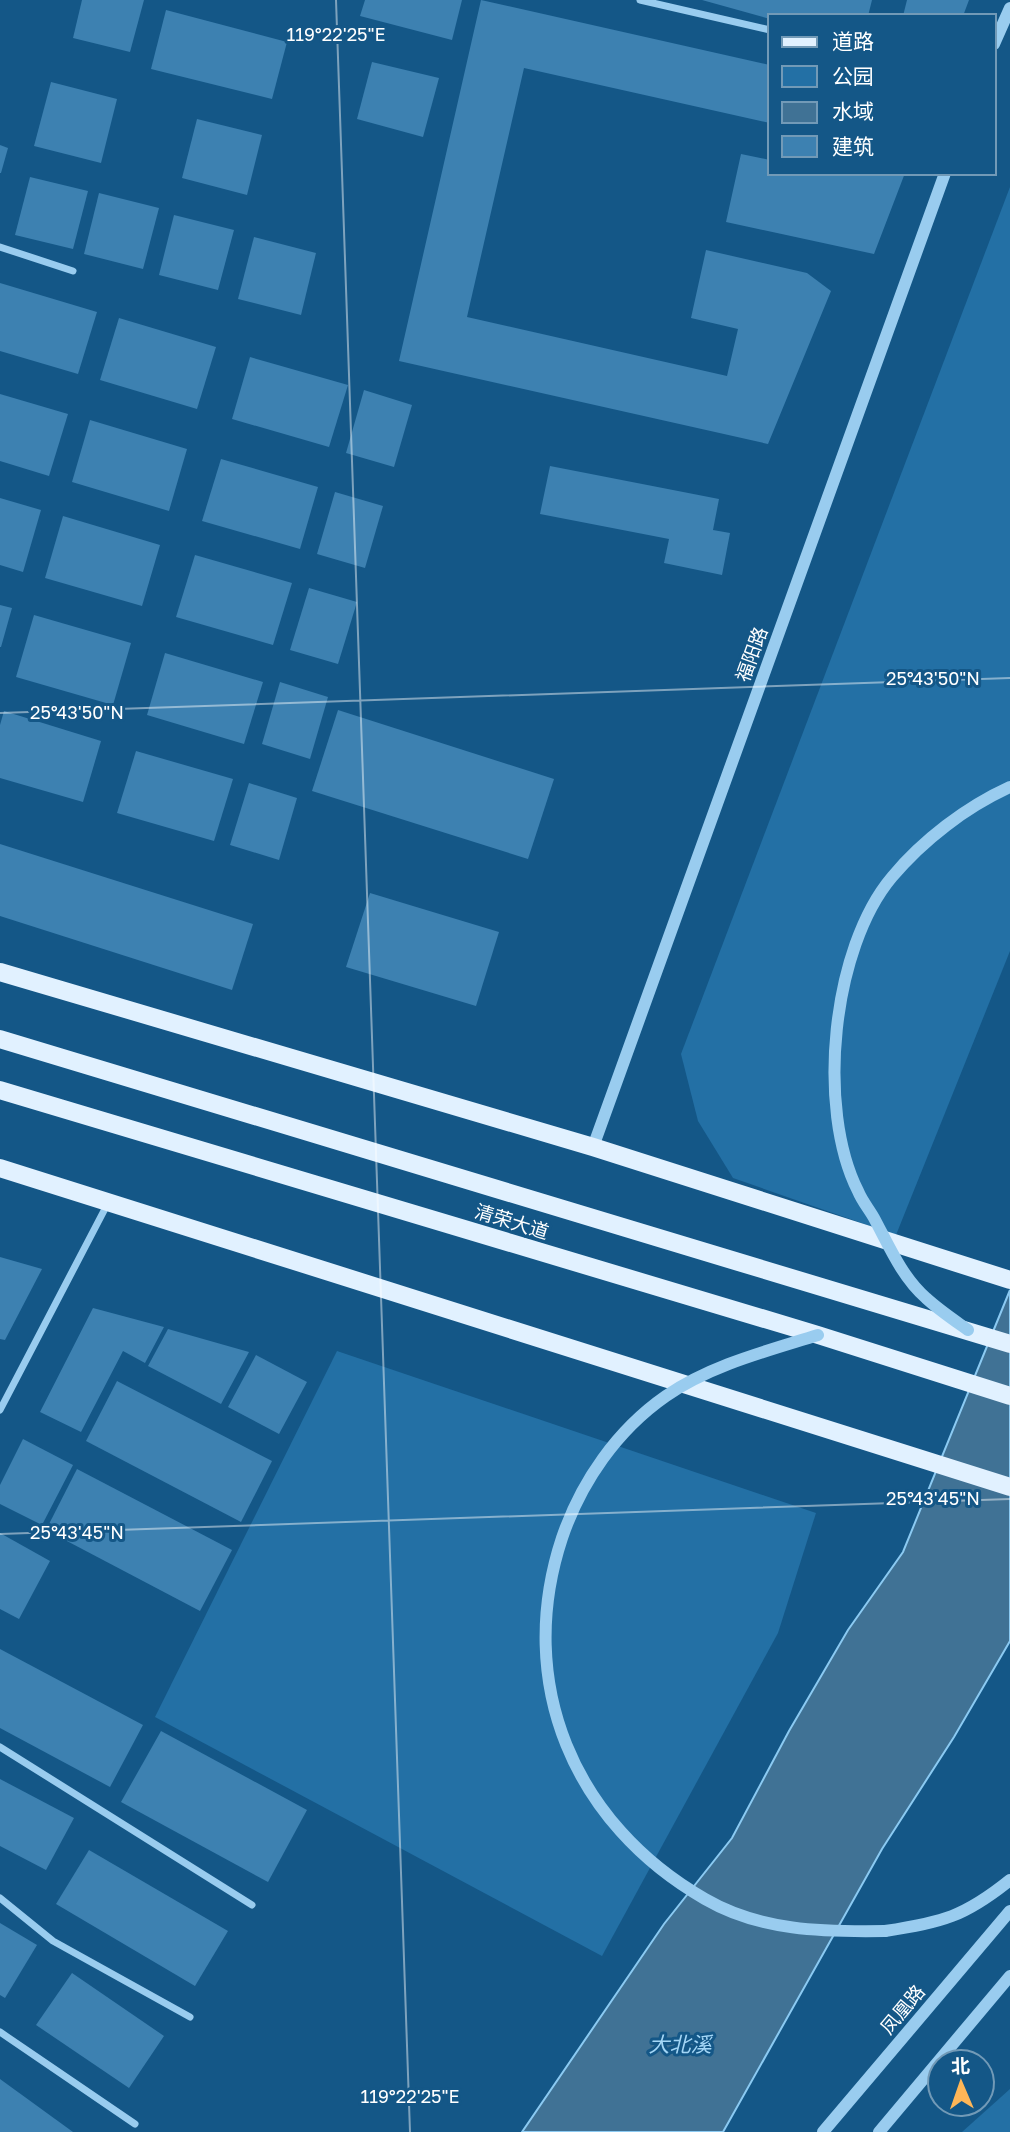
<svg xmlns="http://www.w3.org/2000/svg" width="1010" height="2132" font-family="'Golos Text','Noto Sans SC',sans-serif">
	<rect width="100%" height="100%" fill="#145787"/>
	<g fill="#2370a5">
		<path d="M 1010,187 L 1010,951 L 896,1235 L 733,1178 L 698,1121 L 681,1054 Z"/>
		<path d="M 337,1351 L 816,1513 L 778,1633 L 602,1956 L 155,1717 Z"/>
		<path d="M 1010,2089 L 1010,2132 L 962,2132 Z"/>
	</g>
	<path fill="#407295" stroke="#8bcaf2" stroke-width="2" d="M 1010,1290 L 1010,1641 L 954,1737 L 882,1849 L 723,2132 L 522,2132 L 664,1924 L 732,1838 L 789,1731 L 848,1630 L 903,1552 Z"/>
	<g fill="#3d81b1">
		<path d="M 82,0 L 144,0 L 130,52 L 73,38 Z"/>
		<path d="M 365,0 L 462,0 L 452,40 L 360,16 Z"/>
		<path d="M 481,0 L 770,65 L 770,123 L 524,68 L 467,317 L 727,376 L 738,329 L 691,318 L 706,250 L 807,273 L 831,291 L 768,444 L 399,361 Z"/>
		<path d="M 702,0 L 872,0 L 868,16 L 770,16 L 770,19 Z"/>
		<path d="M 907,0 L 969,0 L 963,16 L 903,16 Z"/>
		<path d="M 166,10 L 287,42 L 272,99 L 151,69 Z"/>
		<path d="M 372,62 L 439,78 L 423,137 L 357,119 Z"/>
		<path d="M 51,82 L 117,99 L 101,163 L 34,146 Z"/>
		<path d="M 197,119 L 262,135 L 247,195 L 182,178 Z"/>
		<path d="M 0,145 L 8,148 L 1,173 L 0,173 Z"/>
		<path d="M 741,154 L 770,160 L 770,173 L 905,173 L 874,254 L 726,222 Z"/>
		<path d="M 30,177 L 88,191 L 73,249 L 15,235 Z"/>
		<path d="M 99,193 L 159,208 L 143,269 L 84,254 Z"/>
		<path d="M 174,215 L 234,230 L 218,290 L 159,275 Z"/>
		<path d="M 254,237 L 316,253 L 301,315 L 238,299 Z"/>
		<path d="M 0,283 L 97,312 L 78,374 L 0,351 Z"/>
		<path d="M 119,318 L 216,347 L 197,409 L 100,380 Z"/>
		<path d="M 250,357 L 348,385 L 329,447 L 232,419 Z"/>
		<path d="M 364,390 L 412,405 L 394,467 L 346,453 Z"/>
		<path d="M 0,394 L 68,414 L 49,476 L 0,461 Z"/>
		<path d="M 90,420 L 187,449 L 169,511 L 72,482 Z"/>
		<path d="M 221,459 L 318,487 L 300,549 L 202,521 Z"/>
		<path d="M 550,466 L 719,499 L 713,530 L 730,533 L 722,575 L 664,563 L 669,539 L 540,514 Z"/>
		<path d="M 335,492 L 383,506 L 365,568 L 317,554 Z"/>
		<path d="M 0,498 L 41,510 L 23,572 L 0,565 Z"/>
		<path d="M 63,516 L 160,545 L 142,606 L 45,578 Z"/>
		<path d="M 195,555 L 292,583 L 273,645 L 176,617 Z"/>
		<path d="M 309,588 L 357,602 L 338,664 L 290,650 Z"/>
		<path d="M 0,605 L 12,608 L 1,647 L 0,647 Z"/>
		<path d="M 34,615 L 131,643 L 113,705 L 16,677 Z"/>
		<path d="M 165,653 L 263,682 L 244,744 L 147,715 Z"/>
		<path d="M 280,682 L 328,697 L 310,759 L 262,744 Z"/>
		<path d="M 338,710 L 554,779 L 528,859 L 312,791 Z"/>
		<path d="M 4,711 L 101,741 L 83,802 L 0,778 L 0,725 Z"/>
		<path d="M 136,751 L 233,779 L 214,841 L 117,813 Z"/>
		<path d="M 249,783 L 297,798 L 279,860 L 230,845 Z"/>
		<path d="M 0,844 L 253,924 L 232,990 L 0,916 Z"/>
		<path d="M 370,893 L 499,932 L 476,1006 L 346,967 Z"/>
		<path d="M 0,1257 L 42,1269 L 5,1340 L 0,1339 Z"/>
		<path d="M 93,1308 L 164,1327 L 145,1363 L 123,1351 L 81,1432 L 40,1412 Z"/>
		<path d="M 168,1329 L 249,1352 L 221,1404 L 148,1366 Z"/>
		<path d="M 256,1355 L 307,1382 L 279,1434 L 228,1407 Z"/>
		<path d="M 117,1381 L 272,1461 L 241,1522 L 86,1441 Z"/>
		<path d="M 23,1439 L 73,1465 L 42,1525 L 0,1504 L 0,1485 Z"/>
		<path d="M 77,1469 L 232,1550 L 200,1611 L 46,1530 Z"/>
		<path d="M 0,1533 L 50,1561 L 19,1619 L 0,1609 Z"/>
		<path d="M 0,1649 L 143,1725 L 110,1787 L 0,1728 Z"/>
		<path d="M 161,1731 L 307,1810 L 268,1882 L 121,1802 Z"/>
		<path d="M 0,1779 L 74,1818 L 46,1870 L 0,1846 Z"/>
		<path d="M 89,1850 L 228,1931 L 195,1986 L 56,1904 Z"/>
		<path d="M 0,1923 L 37,1945 L 5,1998 L 0,1995 Z"/>
		<path d="M 72,1973 L 164,2036 L 129,2088 L 36,2025 Z"/>
		<path d="M 0,2079 L 73,2132 L 0,2132 Z"/>
	</g>
	<g fill="none" stroke-linecap="round" stroke-linejoin="round">
		<g stroke="#99ccef" stroke-width="7">
			<path d="M 640,0 L 770,30"/>
			<path d="M 0,247 L 73,271"/>
			<path d="M 0,1410 L 108,1203"/>
			<path d="M 0,1747 L 252,1905"/>
			<path d="M 0,1898 L 53,1941 L 190,2017"/>
			<path d="M 0,2032 L 135,2124"/>
		</g>
		<g stroke="#99ccef" stroke-width="12">
			<path d="M 994,44 L 1010,8"/>
			<path d="M 593,1147 L 945,173"/>
			<path d="M 885,1931 C 943,1922 964,1917 1010,1880"/>
			<path d="M 823,2132 L 1010,1911"/>
			<path d="M 879,2132 L 1010,1976"/>
		</g>
		<g stroke="#e1f1ff" stroke-width="18">
			<path d="M 0,972 L 593,1147 L 1010,1280"/>
			<path d="M 0,1039 L 1010,1344"/>
			<path d="M 0,1090 L 818,1335 L 1010,1396"/>
			<path d="M 0,1168 L 1010,1487"/>
		</g>
		<g stroke="#99ccef" stroke-width="12">
			<path d="M 968,1330 C 954,1320 939,1310 926,1298 C 902,1277 889,1246 874,1218 C 869,1209 862,1201 858,1191 C 816,1108 832,948 892,877 C 923,840 966,807 1010,787"/>
			<path d="M 818,1335 C 767,1351 711,1365 666,1396 C 617,1430 581,1482 562,1538 C 514,1683 574,1824 705,1899 C 760,1931 823,1932 885,1931"/>
		</g>
	</g>
	<path fill="none" stroke="#fff" stroke-width="2" stroke-opacity="0.45" d="M 336,0 L 410,2132M 0,713 L 1010,678M 0,1534 L 1010,1499"/>
	<g text-anchor="middle" dominant-baseline="central" stroke-width="6" stroke-linejoin="round" paint-order="stroke">
		<g font-size="19" fill="#fff" stroke="#145787">
			<text transform="translate(751 654) rotate(-70)">福阳路</text>
			<text transform="translate(512 1221) rotate(17)">清荣大道</text>
			<text transform="translate(902 2009) rotate(-50)">凤凰路</text>
		</g>
		<g font-size="21" font-style="italic" fill="#a4d6f6" stroke="#145787">
			<text x="680" y="2044">大北溪</text>
		</g>
	</g>
	<g font-size="18" text-anchor="middle" fill="#fff" stroke="#145787" stroke-width="6" stroke-linejoin="round" paint-order="stroke">
		<text x="336" y="41">119°22'25"E</text>
		<text x="933" y="685">25°43'50"N</text>
		<text x="77" y="719">25°43'50"N</text>
		<text x="933" y="1505">25°43'45"N</text>
		<text x="77" y="1539">25°43'45"N</text>
		<text x="410" y="2103">119°22'25"E</text>
	</g>
	<rect x="768" y="14" width="228" height="161" fill="#145787" stroke="#729ab7" stroke-width="2"/>
	<rect x="782" y="37" width="35" height="10" fill="#e1f1ff" stroke="#729ab7" stroke-width="2"/>
	<text x="832" y="49" font-size="21" fill="#ffffff">道路</text>
	<rect x="782" y="66" width="35" height="21" fill="#2370a5" stroke="#729ab7" stroke-width="2"/>
	<text x="832" y="84" font-size="21" fill="#ffffff">公园</text>
	<rect x="782" y="102" width="35" height="21" fill="#407295" stroke="#729ab7" stroke-width="2"/>
	<text x="832" y="119" font-size="21" fill="#ffffff">水域</text>
	<rect x="782" y="136" width="35" height="21" fill="#3d81b1" stroke="#729ab7" stroke-width="2"/>
	<text x="832" y="154" font-size="21" fill="#ffffff">建筑</text>
	<g transform="translate(961 2083) rotate(358)"><circle r="33" fill="#145787" stroke="#729ab7" stroke-width="2"/>
	<path d="M0-5L12 26L0 18L-12 26Z" fill="#ffb657"/>
	<text y="-10" font-size="19" font-weight="bold" text-anchor="middle" fill="#ffffff">北</text>
	</g>
</svg>
